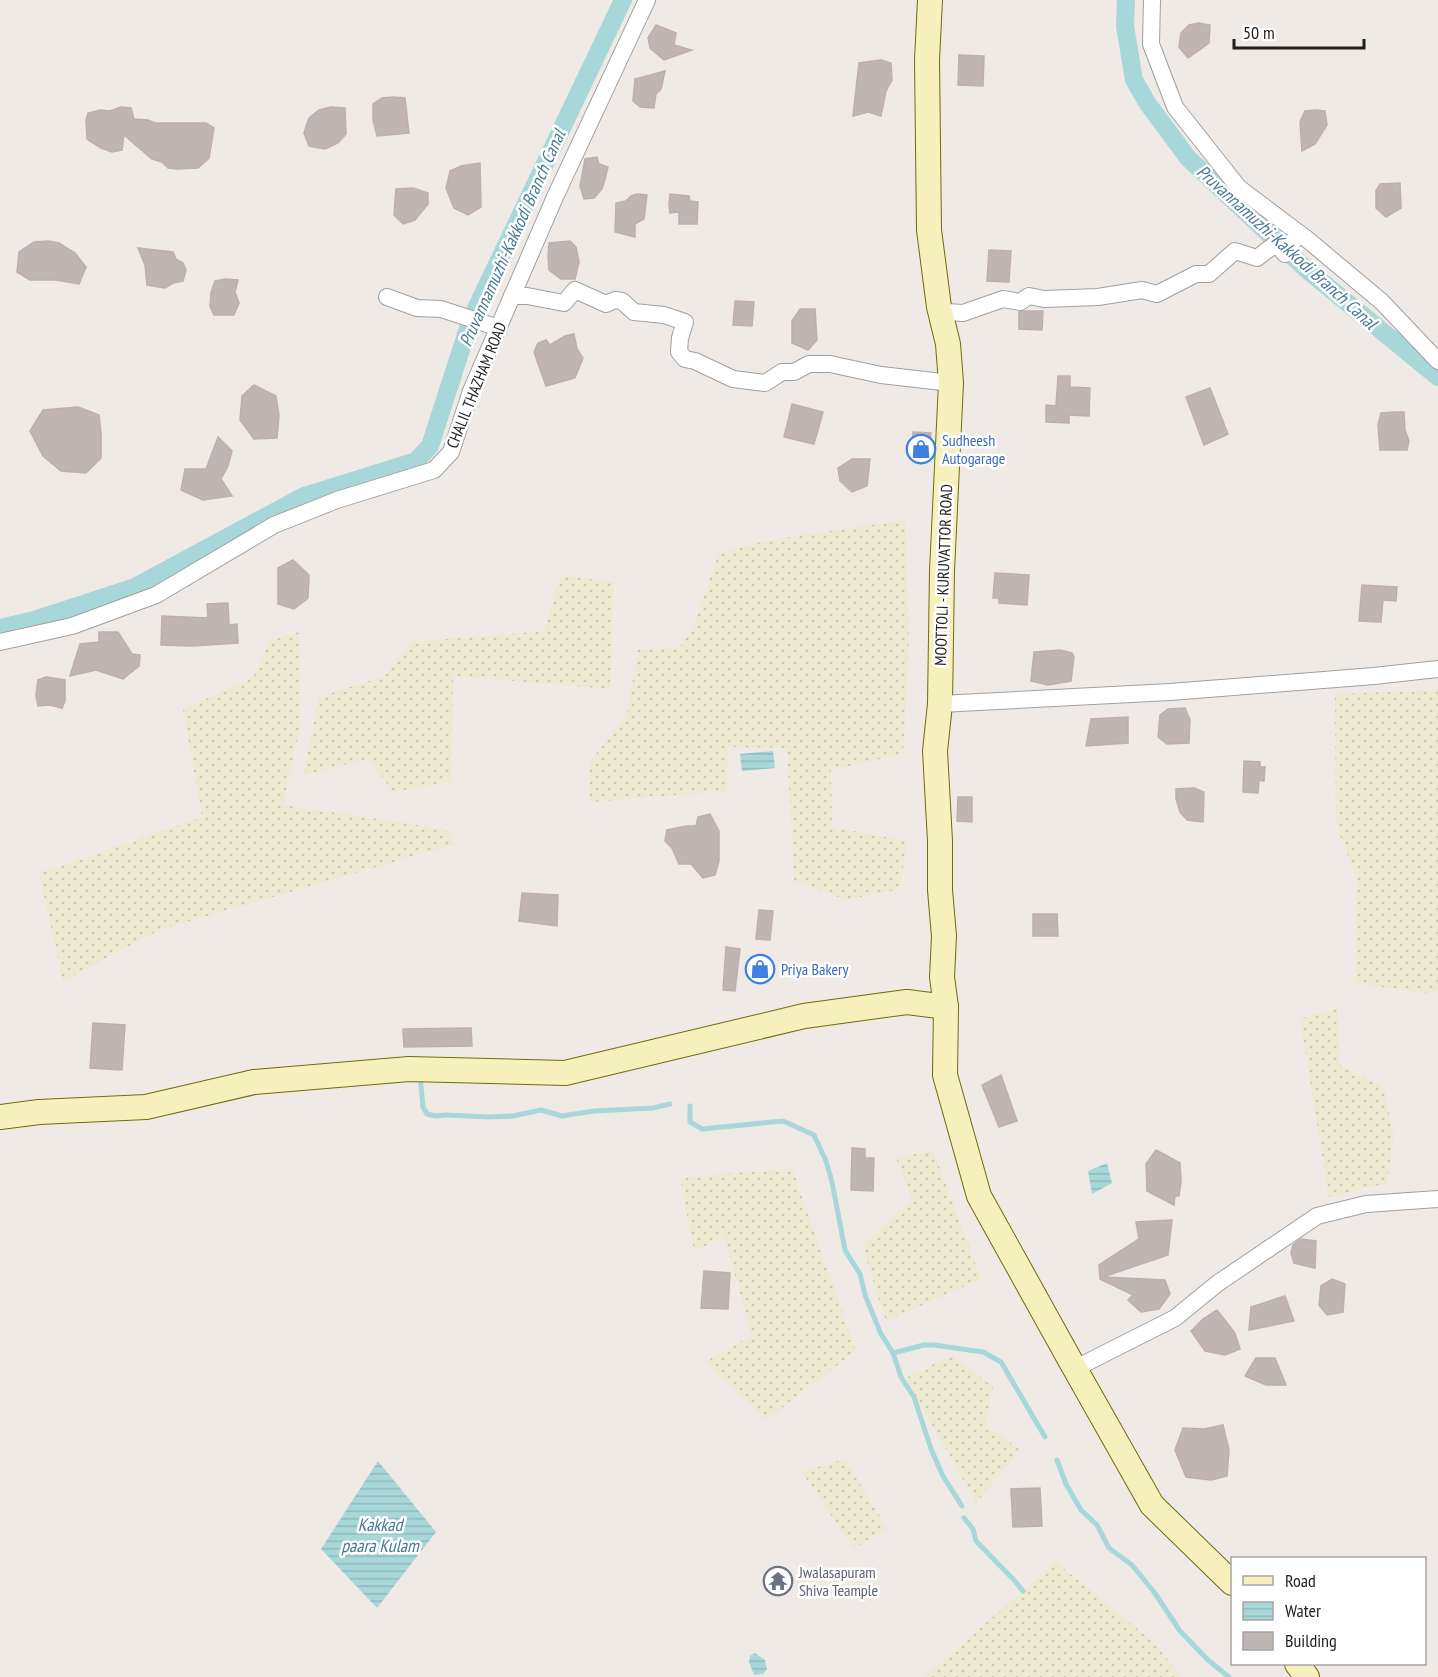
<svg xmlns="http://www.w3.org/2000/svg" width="1438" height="1677" font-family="'PT Sans Narrow',sans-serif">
	<defs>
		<pattern id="farmland-dots" width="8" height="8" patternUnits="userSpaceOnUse" patternTransform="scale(1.5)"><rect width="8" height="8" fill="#edead1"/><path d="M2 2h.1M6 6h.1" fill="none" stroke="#cbc8b3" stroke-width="1.8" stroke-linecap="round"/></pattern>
		<pattern id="water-rules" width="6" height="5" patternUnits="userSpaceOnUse" patternTransform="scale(1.5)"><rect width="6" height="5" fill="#a8d7da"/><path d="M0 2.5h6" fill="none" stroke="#90b8bb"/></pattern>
	</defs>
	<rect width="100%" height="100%" fill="#efeae5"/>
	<g fill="url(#farmland-dots)">
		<path d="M 905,520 L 909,641 L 903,754 L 831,770 L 832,827 L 907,841 L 900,889 L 846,900 L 794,881 L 787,748 L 728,747 L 727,791 L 590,802 L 590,762 L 627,714 L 638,650 L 680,647 L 692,630 L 719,553 L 769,540 Z"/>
		<path d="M 561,575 L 614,582 L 610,689 L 453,676 L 451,781 L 394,792 L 367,759 L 303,776 L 319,697 L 385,676 L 411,642 L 544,631 Z"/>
		<path d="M 299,632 L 301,722 L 283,805 L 445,829 L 455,844 L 159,930 L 63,981 L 39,873 L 202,817 L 183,709 L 253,678 L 270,641 Z"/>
		<path d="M 1438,690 L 1438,991 L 1420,993 L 1355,983 L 1357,880 L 1336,825 L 1335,694 Z"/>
		<path d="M 1337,1008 L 1340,1065 L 1383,1087 L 1394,1136 L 1387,1183 L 1329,1197 L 1300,1019 Z"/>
		<path d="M 933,1150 L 981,1279 L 886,1321 L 862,1246 L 912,1200 L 896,1158 Z"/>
		<path d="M 792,1168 L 856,1351 L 766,1420 L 705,1362 L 752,1335 L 724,1237 L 694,1251 L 680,1178 Z"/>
		<path d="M 952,1355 L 993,1387 L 985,1424 L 1020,1450 L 976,1503 L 906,1378 Z"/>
		<path d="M 845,1459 L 887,1528 L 854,1549 L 802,1472 Z"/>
		<path d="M 1056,1562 L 1152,1641 L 1182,1677 L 924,1677 Z"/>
	</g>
	<g fill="url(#water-rules)">
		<path d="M 773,751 L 775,768 L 742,771 L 740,754 Z"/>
		<path d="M 1107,1163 L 1112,1183 L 1092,1194 L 1088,1171 Z"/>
		<path d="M 378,1461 L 436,1532 L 377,1608 L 321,1549 Z"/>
		<path d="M 755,1653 L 765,1660 L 767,1669 L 763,1674 L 754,1675 L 749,1662 L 750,1656 Z"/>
	</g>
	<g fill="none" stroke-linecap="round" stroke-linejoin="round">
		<g stroke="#a8d7da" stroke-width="5">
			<path d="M 420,1076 L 423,1107 L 427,1114 L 436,1116 L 446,1115 L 489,1117 L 513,1116 L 541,1110 L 562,1116 L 594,1111 L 653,1108 L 670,1104"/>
			<path d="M 690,1106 L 690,1122 L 702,1129 L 783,1121 L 814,1135 L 826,1161 L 832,1182 L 845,1250 L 860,1274 L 865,1295 L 881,1334 L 893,1353 L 924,1345 L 934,1345 L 983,1352 L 1001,1362 L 1045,1437"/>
			<path d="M 893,1353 L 901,1377 L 914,1397 L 931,1449 L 943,1476 L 962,1506"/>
			<path d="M 1057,1460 L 1066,1484 L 1081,1510 L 1097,1525 L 1109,1548 L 1132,1565 L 1154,1592 L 1180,1631 L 1208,1660 L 1229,1677"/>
			<path d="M 964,1518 L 973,1529 L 976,1541 L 1014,1580 L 1023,1591"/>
		</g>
		<g stroke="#a8d7da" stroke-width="18">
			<path d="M 1126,0 L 1125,26 L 1134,80 L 1148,104 L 1188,158 L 1306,269 L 1438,377"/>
			<path d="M 0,628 L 34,620 L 135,587 L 304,496 L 416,461 L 430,446 L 471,319 L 623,0"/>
		</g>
	</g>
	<g fill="#bfb5b2" stroke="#c0afa8" stroke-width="1.5">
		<path d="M 1199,23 L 1210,25 L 1209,43 L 1188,58 L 1179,47 L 1181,33 L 1189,25 Z"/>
		<path d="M 656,25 L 676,33 L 674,45 L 692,50 L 664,60 L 650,48 L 648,38 Z"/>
		<path d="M 959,55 L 984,56 L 983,86 L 958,85 Z"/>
		<path d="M 881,60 L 891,63 L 892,80 L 886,91 L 881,116 L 868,112 L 853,116 L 859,63 Z"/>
		<path d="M 665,71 L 661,89 L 656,94 L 654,108 L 640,107 L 633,101 L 635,79 Z"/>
		<path d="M 393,97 L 405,98 L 409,133 L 377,136 L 373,120 L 373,104 L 382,98 Z"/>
		<path d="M 121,107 L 131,108 L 134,119 L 148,120 L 155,123 L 206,123 L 214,128 L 209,158 L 198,168 L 177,169 L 168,168 L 162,162 L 152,159 L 124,135 L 122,150 L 112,152 L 101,148 L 87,139 L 86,120 L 88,113 L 100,110 L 110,111 Z"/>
		<path d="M 331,107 L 345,108 L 346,134 L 338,143 L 325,149 L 309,146 L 304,133 L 309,118 L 319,110 Z"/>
		<path d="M 1316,110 L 1325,111 L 1327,125 L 1315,144 L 1302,151 L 1300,122 L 1305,111 Z"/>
		<path d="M 597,157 L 599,164 L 608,167 L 605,179 L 602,189 L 594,198 L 584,199 L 580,186 L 585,159 Z"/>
		<path d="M 480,163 L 481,207 L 468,215 L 454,208 L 446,188 L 450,171 L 461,166 Z"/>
		<path d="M 1400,183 L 1401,208 L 1386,217 L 1376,208 L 1376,191 L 1380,184 Z"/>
		<path d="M 413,188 L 428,193 L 428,204 L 415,220 L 403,224 L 394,215 L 396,189 Z"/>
		<path d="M 637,194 L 647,195 L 644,219 L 635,224 L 635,237 L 615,232 L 616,203 L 626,201 L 631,196 Z"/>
		<path d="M 670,194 L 689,196 L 690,201 L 698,202 L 697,224 L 679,224 L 679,212 L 670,213 L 669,205 Z"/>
		<path d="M 48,241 L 59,243 L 75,253 L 86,267 L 79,284 L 56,280 L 30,280 L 17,272 L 19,252 L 34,242 Z"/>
		<path d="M 570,241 L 576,247 L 579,262 L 575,279 L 561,279 L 549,270 L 548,256 L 549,243 Z"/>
		<path d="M 138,248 L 173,252 L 176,259 L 183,263 L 186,270 L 183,281 L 173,283 L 165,288 L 147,285 L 145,265 Z"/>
		<path d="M 989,250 L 1011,251 L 1009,282 L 987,281 Z"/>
		<path d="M 225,279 L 238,280 L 235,292 L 239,303 L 234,315 L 214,315 L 210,306 L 211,293 L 215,281 Z"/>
		<path d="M 735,301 L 754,302 L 752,326 L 733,325 Z"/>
		<path d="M 800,309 L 815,309 L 817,340 L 808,350 L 792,343 L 792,321 Z"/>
		<path d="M 1025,311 L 1043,311 L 1042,330 L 1019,329 L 1019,312 Z"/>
		<path d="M 574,334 L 577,349 L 583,358 L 575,378 L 546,386 L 534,352 L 538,343 L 546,340 L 550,345 L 565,336 Z"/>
		<path d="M 1058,376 L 1070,376 L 1070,387 L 1090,388 L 1089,416 L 1069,415 L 1069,423 L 1046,422 L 1046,405 L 1056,406 Z"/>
		<path d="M 254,385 L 276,396 L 279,416 L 277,438 L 254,439 L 240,420 L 242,396 Z"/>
		<path d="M 1210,388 L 1228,434 L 1204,445 L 1186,397 Z"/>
		<path d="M 792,404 L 823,412 L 814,444 L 784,437 Z"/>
		<path d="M 78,407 L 99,415 L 101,434 L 101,458 L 86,473 L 61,471 L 43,456 L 30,431 L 43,410 Z"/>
		<path d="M 1395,412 L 1404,412 L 1405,430 L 1409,441 L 1407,450 L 1380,450 L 1378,425 L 1381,413 Z"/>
		<path d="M 913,432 L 931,433 L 929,455 L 912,454 Z"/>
		<path d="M 218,437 L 232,451 L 228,466 L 221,479 L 232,496 L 203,500 L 181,490 L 185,469 L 206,469 Z"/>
		<path d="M 852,459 L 870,459 L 867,486 L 852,492 L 840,481 L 838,468 Z"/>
		<path d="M 293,560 L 309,575 L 308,598 L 294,609 L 278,604 L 278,568 Z"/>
		<path d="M 995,573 L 1029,575 L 1027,605 L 999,603 L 999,598 L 993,598 Z"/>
		<path d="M 1362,585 L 1397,587 L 1396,601 L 1383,600 L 1381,622 L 1359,621 Z"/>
		<path d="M 228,603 L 229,625 L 237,624 L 238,643 L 192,646 L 161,645 L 162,616 L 208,618 L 207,604 Z"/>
		<path d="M 99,632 L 118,632 L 132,654 L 140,655 L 139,666 L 123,679 L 96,670 L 70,676 L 80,644 L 99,642 Z"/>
		<path d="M 1060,650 L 1072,653 L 1074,657 L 1071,681 L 1048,685 L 1031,681 L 1034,652 Z"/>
		<path d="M 46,677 L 65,680 L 65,701 L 62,708 L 50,705 L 38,706 L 36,695 L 38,680 Z"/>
		<path d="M 1185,708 L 1190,720 L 1189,743 L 1167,744 L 1158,737 L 1160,715 L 1168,709 Z"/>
		<path d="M 1128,717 L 1128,743 L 1086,746 L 1091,719 Z"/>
		<path d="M 1244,761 L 1260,762 L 1260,767 L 1265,767 L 1264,781 L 1259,780 L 1258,793 L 1243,792 Z"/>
		<path d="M 1194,788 L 1204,792 L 1203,822 L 1187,820 L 1180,812 L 1176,799 L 1176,789 Z"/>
		<path d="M 958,797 L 972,797 L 972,822 L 957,821 Z"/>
		<path d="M 710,814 L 719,831 L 719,861 L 715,875 L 703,878 L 691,864 L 679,864 L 672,848 L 665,841 L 667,830 L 686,826 L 696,826 L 698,817 Z"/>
		<path d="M 522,893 L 558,895 L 557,926 L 519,921 Z"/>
		<path d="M 759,910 L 773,911 L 770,940 L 756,939 Z"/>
		<path d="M 1033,914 L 1057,914 L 1058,936 L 1033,936 Z"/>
		<path d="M 726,947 L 740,949 L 735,991 L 723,990 Z"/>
		<path d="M 93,1023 L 125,1025 L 122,1070 L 90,1068 Z"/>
		<path d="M 471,1028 L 472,1046 L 404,1047 L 403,1029 Z"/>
		<path d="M 1001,1075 L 1017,1121 L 999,1127 L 982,1085 Z"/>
		<path d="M 852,1148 L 865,1149 L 865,1158 L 874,1158 L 873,1191 L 851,1190 Z"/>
		<path d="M 1156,1150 L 1180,1163 L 1181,1181 L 1179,1196 L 1175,1196 L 1174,1205 L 1147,1191 L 1146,1164 Z"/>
		<path d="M 1172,1220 L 1168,1255 L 1103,1277 L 1165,1280 L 1170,1294 L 1159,1309 L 1141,1312 L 1128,1300 L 1133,1295 L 1100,1279 L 1099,1265 L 1139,1239 L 1136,1222 Z"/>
		<path d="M 1301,1239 L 1316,1241 L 1315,1268 L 1294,1263 L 1291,1253 L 1293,1245 Z"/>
		<path d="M 704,1271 L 730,1273 L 728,1309 L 701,1308 Z"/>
		<path d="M 1332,1279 L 1345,1284 L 1343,1312 L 1327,1315 L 1319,1305 L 1321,1286 Z"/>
		<path d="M 1285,1296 L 1294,1321 L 1249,1330 L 1251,1307 Z"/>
		<path d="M 1217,1310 L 1235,1333 L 1240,1349 L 1225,1355 L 1205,1351 L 1191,1331 L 1203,1319 Z"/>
		<path d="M 1256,1358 L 1275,1358 L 1286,1385 L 1266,1385 L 1245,1376 Z"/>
		<path d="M 1223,1425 L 1229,1450 L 1227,1476 L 1211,1480 L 1186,1477 L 1175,1450 L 1183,1428 L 1204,1429 Z"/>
		<path d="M 1040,1488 L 1042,1526 L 1013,1527 L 1011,1489 Z"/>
	</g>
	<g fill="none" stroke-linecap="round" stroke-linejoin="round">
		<g stroke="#a0a0a0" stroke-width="18">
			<g id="minor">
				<path d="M 1152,0 L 1151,44 L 1175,107 L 1239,188 L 1308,240 L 1382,302 L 1438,361"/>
				<path d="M 512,296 L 527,296 L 564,303 L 575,290 L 606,304 L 615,300 L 622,301 L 634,312 L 664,315 L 685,322 L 680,338 L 679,352 L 685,359 L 695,361 L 733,379 L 765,383 L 782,372 L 794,372 L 809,364 L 830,364 L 881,375 L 951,383"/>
				<path d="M 387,297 L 417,308 L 441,309 L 499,328"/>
				<path d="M 941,316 L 947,312 L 963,313 L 1003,299 L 1020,302 L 1029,296 L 1044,299 L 1098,297 L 1142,290 L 1157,294 L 1196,274 L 1209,274 L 1235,251 L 1257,258 L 1274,245 L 1278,246 L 1285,254 L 1299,233"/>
				<path d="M 0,642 L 72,626 L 156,595 L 274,525 L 337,500 L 434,470 L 451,452 L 471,391 L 555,197 L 647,0"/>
				<path d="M 940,704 L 1170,692 L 1374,676 L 1438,669"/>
				<path d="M 1074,1369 L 1175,1318 L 1218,1283 L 1317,1216 L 1366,1204 L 1438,1199"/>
			</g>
		</g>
		<g stroke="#706b0b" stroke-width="26">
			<g id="secondary">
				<path d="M 930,0 L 927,60 L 929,230 L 939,307 L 948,344 L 951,383 L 942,571 L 940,704 L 935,751 L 940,841 L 940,890 L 944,936 L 942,977 L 946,1007 L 945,1075 L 979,1196 L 1070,1360 L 1152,1505 L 1232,1583"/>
				<path d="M 0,1117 L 39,1112 L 146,1107 L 254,1082 L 409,1069 L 565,1073 L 804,1016 L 907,1002 L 946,1007"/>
				<path d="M 1297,1664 L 1307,1677"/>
			</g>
		</g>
		<use href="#minor" stroke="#fff" stroke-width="16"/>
		<use href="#secondary" stroke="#f6f0bc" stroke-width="24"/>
	</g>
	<defs>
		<g id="shop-ring" transform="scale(1.5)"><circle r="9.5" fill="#fff" stroke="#3f7fe0" stroke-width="1.5"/><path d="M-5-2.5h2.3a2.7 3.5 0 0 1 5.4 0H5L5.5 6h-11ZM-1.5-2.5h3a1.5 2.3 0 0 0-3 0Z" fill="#3f7fe0"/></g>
		<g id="temple-ring" transform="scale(1.5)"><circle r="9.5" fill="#fff" stroke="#6b7280" stroke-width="1.5"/><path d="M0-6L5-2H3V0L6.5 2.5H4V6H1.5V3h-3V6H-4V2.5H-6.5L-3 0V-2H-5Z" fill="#6b7280"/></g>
	</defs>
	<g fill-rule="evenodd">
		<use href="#shop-ring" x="921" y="449"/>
		<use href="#shop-ring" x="760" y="969"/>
		<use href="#temple-ring" x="778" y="1581"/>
	</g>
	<g text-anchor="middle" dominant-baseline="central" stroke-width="5" stroke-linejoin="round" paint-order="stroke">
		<g font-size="16" fill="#1f1f1f" stroke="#fff">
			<text transform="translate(476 385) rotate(-68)">CHALIL THAZHAM ROAD</text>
			<text transform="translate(943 575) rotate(-88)">MOOTTOLI - KURUVATTOR ROAD</text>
		</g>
		<g font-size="16" fill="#366cbe" stroke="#fff" text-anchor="start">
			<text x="942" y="440">Sudheesh<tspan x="942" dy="18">Autogarage</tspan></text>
			<text x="781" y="969">Priya Bakery</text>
		</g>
		<g font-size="16" fill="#5b616d" stroke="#fff" text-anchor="start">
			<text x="799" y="1572">Jwalasapuram<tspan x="799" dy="18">Shiva Teample</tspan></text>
		</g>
		<g font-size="18" font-style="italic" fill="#477992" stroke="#fff">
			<text transform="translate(512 238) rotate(-66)">Pruvannamuzhi-Kakkodi Branch Canal</text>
			<text transform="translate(1287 247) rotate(42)">Pruvannamuzhi-Kakkodi Branch Canal</text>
			<text x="380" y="1524">Kakkad<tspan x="380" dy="21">paara Kulam</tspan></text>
		</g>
	</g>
	<rect x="1231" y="1557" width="195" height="108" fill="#ffffff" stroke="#a5a5a5" stroke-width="1.5"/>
	<rect x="1243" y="1576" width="30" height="9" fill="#f6f0bc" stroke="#a5a5a5" stroke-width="1.5"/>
	<text x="1285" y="1587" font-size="18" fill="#1f1f1f">Road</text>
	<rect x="1243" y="1602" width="30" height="18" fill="url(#water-rules)" stroke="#a5a5a5" stroke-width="1.5"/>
	<text x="1285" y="1617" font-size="18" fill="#1f1f1f">Water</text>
	<rect x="1243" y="1632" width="30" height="18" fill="#bfb5b2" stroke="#a5a5a5" stroke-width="1.5"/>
	<text x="1285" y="1647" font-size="18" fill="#1f1f1f">Building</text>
	<path d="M1234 39v9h130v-9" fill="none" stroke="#1f1f1f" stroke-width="3"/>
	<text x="1243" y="39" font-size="18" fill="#1f1f1f" stroke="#ffffff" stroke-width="4.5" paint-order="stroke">50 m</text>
</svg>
